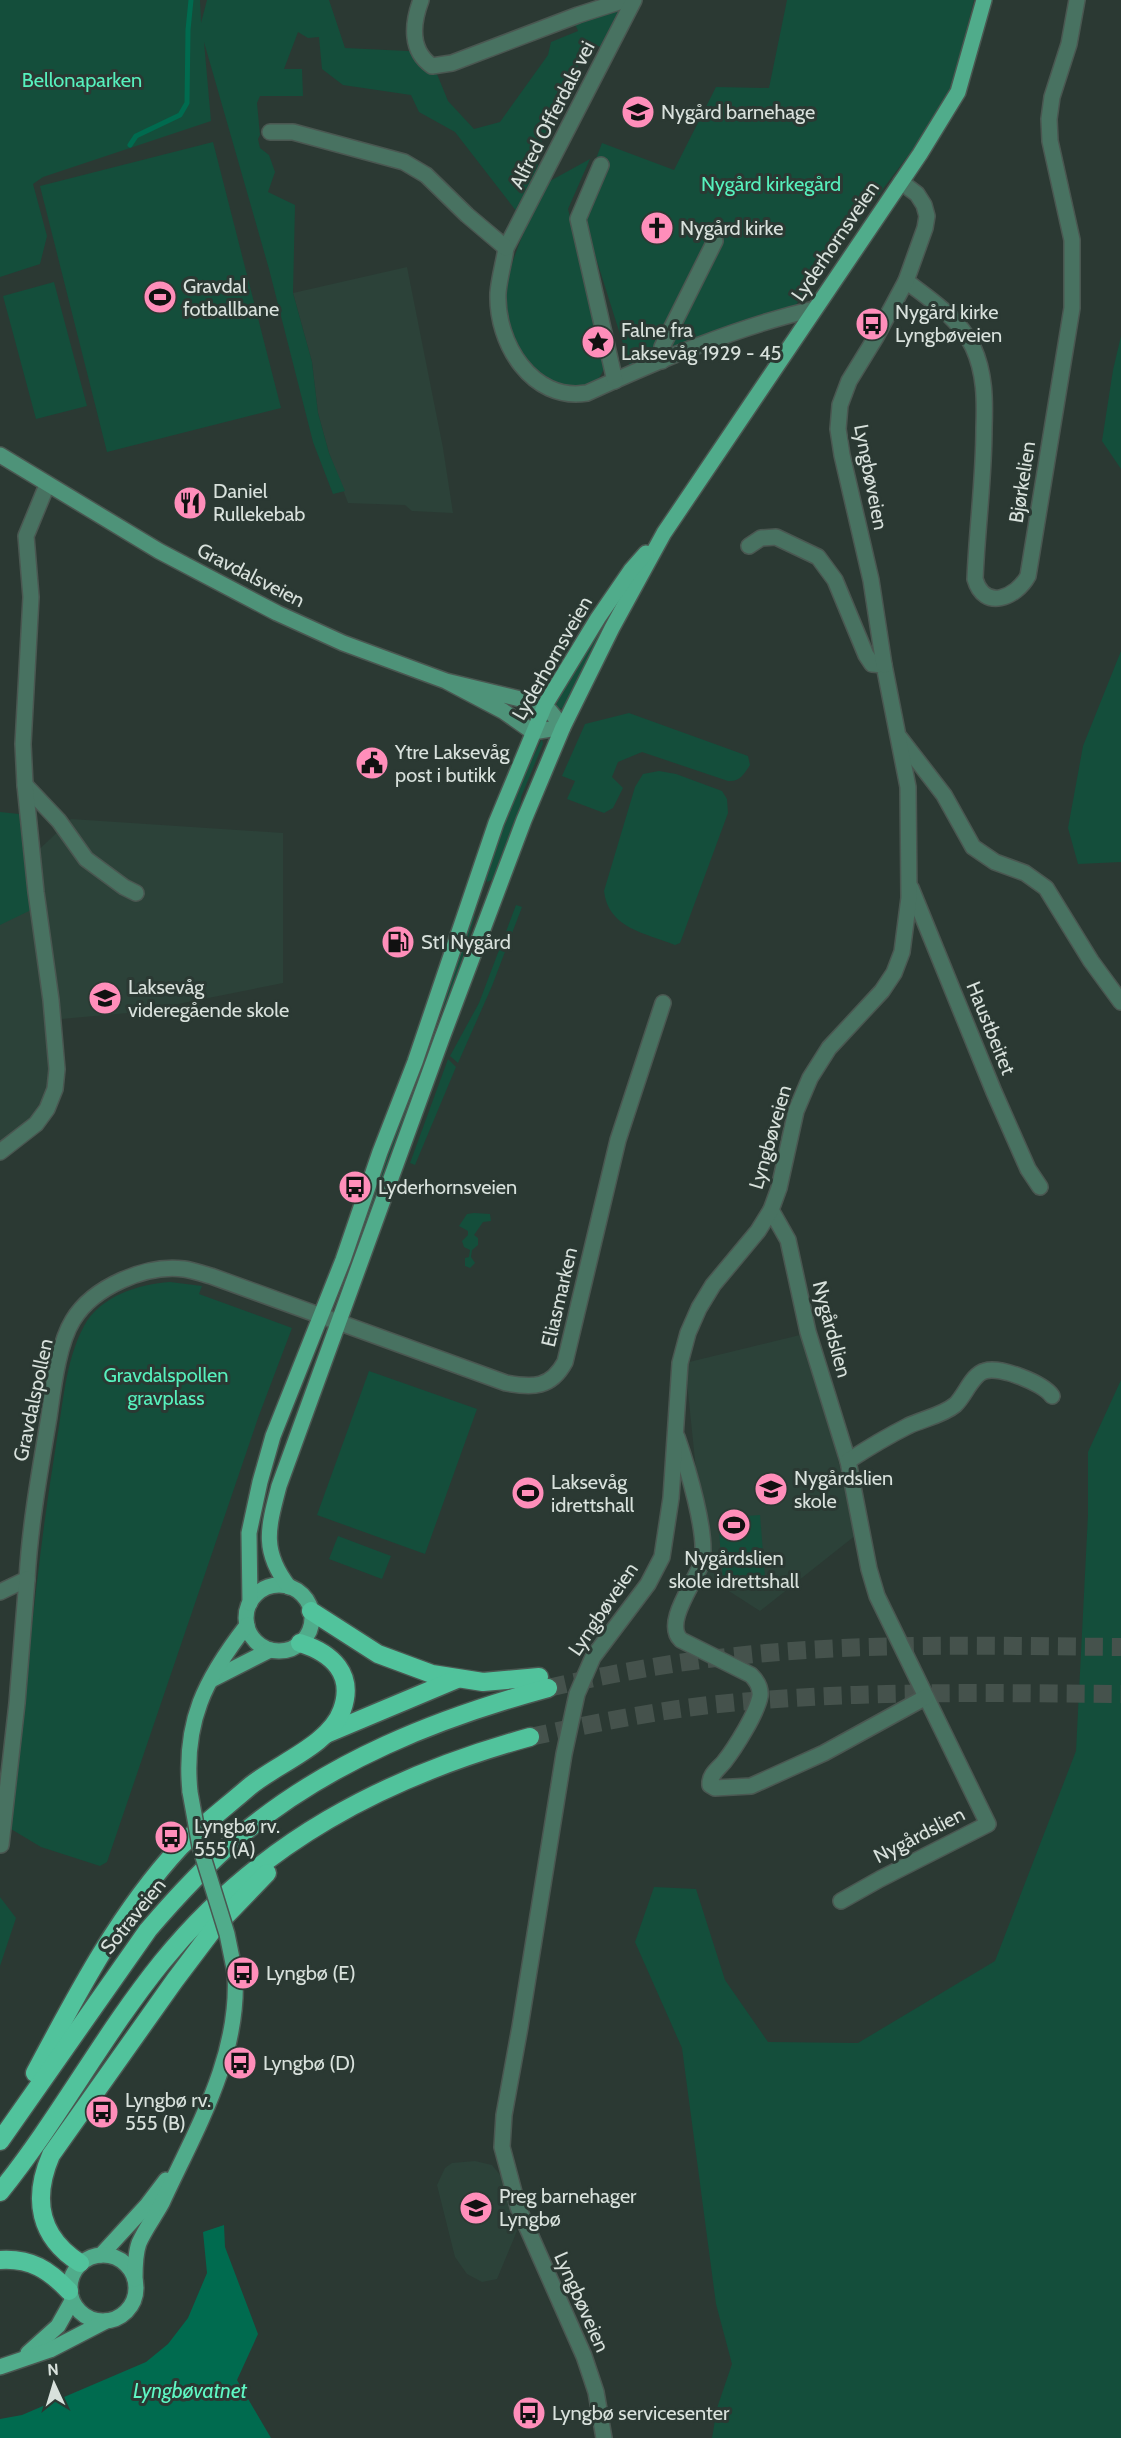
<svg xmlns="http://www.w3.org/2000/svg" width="1121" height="2438" font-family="Cabin,sans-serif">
	<rect width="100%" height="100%" fill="#2b3933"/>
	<g fill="#2c4239">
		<path d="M 407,267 L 443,448 L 453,513 L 412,511 L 405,505 L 348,503 L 329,453 L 318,413 L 312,362 L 293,293 Z"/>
		<path d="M 71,819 L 283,833 L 283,983 L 138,1012 L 61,1019 L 53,1084 L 0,1162 L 0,887 Z"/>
		<path d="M 808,1333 L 856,1535 L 760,1611 L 707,1577 L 685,1363 Z"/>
		<path d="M 475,2161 L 492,2165 L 501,2176 L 517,2231 L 497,2279 L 482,2282 L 467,2274 L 455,2257 L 437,2185 L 445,2168 L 452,2163 Z"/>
	</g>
	<g fill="#144e3b">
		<path d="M 0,0 L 200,0 L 201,23 L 207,0 L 329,0 L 345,48 L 428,52 L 448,101 L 474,129 L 500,122 L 548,55 L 551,42 L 578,31 L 576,26 L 568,27 L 568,23 L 621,8 L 601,47 L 589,43 L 536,154 L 540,181 L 550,181 L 590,159 L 568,209 L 603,346 C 604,355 606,364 602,373 C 591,396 552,387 537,373 C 519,358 505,327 505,304 C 506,276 516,250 527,225 L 455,132 L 419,112 L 411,95 L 343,85 L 322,69 L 319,37 L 308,38 L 298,32 L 284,69 L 302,69 L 303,96 L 260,96 L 257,103 L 260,135 L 258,139 L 260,148 L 269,155 L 275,172 L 268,192 L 295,205 L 293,293 L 312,362 L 318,413 L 329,453 L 345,491 L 333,494 L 313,442 L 269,269 L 204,42 L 211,121 L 43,177 L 33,184 L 47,236 L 40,264 L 0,277 Z"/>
		<path d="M 787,0 L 974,0 L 949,101 L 792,310 L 630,366 L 579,204 L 602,143 L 674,170 L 716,87 L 769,88 Z"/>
		<path d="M 213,142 L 281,408 L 107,452 L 40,186 Z"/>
		<path d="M 54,282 L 87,406 L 36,419 L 3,296 Z"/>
		<path d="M 1121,336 L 1121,469 L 1102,441 L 1113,370 Z"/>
		<path d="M 623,596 L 565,708 L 558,709 L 556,704 L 576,665 Z"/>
		<path d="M 1121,651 L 1121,862 L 1078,864 L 1068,828 L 1083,746 Z"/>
		<path d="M 629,713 L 748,756 L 750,765 C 744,774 740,782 728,781 L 642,752 L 618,762 L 612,777 L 623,788 L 613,808 L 604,813 L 567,799 L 575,781 L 562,776 L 585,724 Z"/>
		<path d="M 542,739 L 543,744 L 521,797 L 520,813 L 494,879 L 487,882 L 485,875 L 522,779 Z"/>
		<path d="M 659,771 L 676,774 L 722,791 L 727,799 L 728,813 L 680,943 L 675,945 C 645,933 608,928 604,891 L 635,787 L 643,774 Z"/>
		<path d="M 0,812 L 19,814 L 31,910 L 0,925 Z"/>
		<path d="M 516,905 L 522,907 L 492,986 L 458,1063 L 450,1056 L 479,1003 Z"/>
		<path d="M 475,916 L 465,949 L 466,961 L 446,1010 L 443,1008 L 472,917 Z"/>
		<path d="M 448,1059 L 456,1067 L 415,1165 L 410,1163 Z"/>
		<path d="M 419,1070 L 423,1071 L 355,1259 L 351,1258 Z"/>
		<path d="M 474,1213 L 490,1214 L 491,1221 L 483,1222 L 474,1235 L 478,1238 L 478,1245 L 472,1250 L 471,1257 L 475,1263 L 470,1268 L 465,1266 L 465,1258 L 469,1257 L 470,1250 L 464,1247 L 462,1241 L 468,1235 L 468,1231 L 459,1226 L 467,1214 Z"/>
		<path d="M 170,1282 L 202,1286 L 199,1294 L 292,1328 L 258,1418 L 107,1862 L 100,1866 L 41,1847 L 11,1829 C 25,1701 35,1572 56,1445 C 63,1406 65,1361 84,1326 C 100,1296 139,1284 170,1282 Z"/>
		<path d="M 369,1371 L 477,1409 L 425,1554 L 317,1515 Z"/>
		<path d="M 1121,1380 L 1121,2438 L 712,2438 L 717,2408 L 732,2364 L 716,2304 L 682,2048 L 635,1942 L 654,1887 L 696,1889 L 725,1980 L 768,2042 L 858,2043 L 995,1961 L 1076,1751 L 1088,1515 L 1088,1452 Z"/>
		<path d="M 760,1515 L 765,1577 L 723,1580 L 718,1518 Z"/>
		<path d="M 338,1536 L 391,1556 L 382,1579 L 329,1559 Z"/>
		<path d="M 0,1897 L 16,1918 L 0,1966 Z"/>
	</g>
	<path fill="#006b4f" d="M 224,2225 L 225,2247 L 258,2334 L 237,2380 L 271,2438 L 0,2438 L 0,2419 L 22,2415 L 146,2362 L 168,2344 L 188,2318 L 207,2273 L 203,2232 Z"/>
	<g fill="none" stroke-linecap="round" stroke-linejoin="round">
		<path stroke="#006b4f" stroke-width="5" d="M 130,145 L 136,136 L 180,115 L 187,103 L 188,30 L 191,0"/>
		<g stroke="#45524c" stroke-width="18" stroke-dasharray="18 9" stroke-linecap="butt">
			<path d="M 548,1688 C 610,1674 672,1662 736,1656 C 863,1642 993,1646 1121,1647"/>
			<path d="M 530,1737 C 590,1724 649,1712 709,1705 C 846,1690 983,1693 1121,1694"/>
		</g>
		<g stroke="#4a5751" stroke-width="18">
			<g id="minor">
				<path d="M 421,0 C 412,24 410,51 432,66 L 452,63 L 578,15 L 625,0"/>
				<path d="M 634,0 L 506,248 C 504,262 499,279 498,293 C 496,343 532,402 587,393 C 660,360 736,327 814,309"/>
				<path d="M 270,132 L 293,132 L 404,162 L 426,175 L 467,215 L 506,248"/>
				<path d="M 601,165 L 578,219 L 615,381"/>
				<path d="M 906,281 C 931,300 959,318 973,347 C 985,373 985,400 984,428 C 984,479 977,528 975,579 C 984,611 1016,598 1028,576 L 1072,308 L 1072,240 L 1050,141 L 1049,119 L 1052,97 L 1069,44 L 1077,0"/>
				<path d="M 662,361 L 662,347 L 715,241"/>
				<path d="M 900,738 L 944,795 L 973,847 L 995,862 L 1025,873 L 1046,888 L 1091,961 L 1121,1002"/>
				<path d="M 25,785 L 59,821 L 86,859 L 124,887 L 136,893"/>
				<path d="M 911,888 L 994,1092 L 1028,1169 L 1040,1187"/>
				<path d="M 0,1152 L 36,1124 L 47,1109 L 55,1089 L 57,1069 L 51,1000 L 36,892 L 25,785 L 23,744 L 31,597 L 26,536 L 47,485"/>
				<path d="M 771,1210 L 788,1240 L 808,1332 L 848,1461 L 869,1569 L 877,1596 L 988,1824 L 880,1879 L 841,1901"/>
				<path d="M 677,1437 C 686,1463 710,1539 701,1564 C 695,1583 663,1623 681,1640 L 751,1675 C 757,1681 761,1687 760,1696 C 757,1713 735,1748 724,1762 C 718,1769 709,1775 710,1785 L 715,1788 L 751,1786 L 824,1753 L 926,1697"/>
				<path d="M 848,1461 C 868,1448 888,1436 908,1426 C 923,1419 943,1415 955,1405 C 965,1396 972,1374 985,1371 C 1000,1366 1043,1383 1052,1396"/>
				<path d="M 0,1592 L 27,1579 C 30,1525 40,1470 49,1417 C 53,1389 58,1344 73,1320 C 93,1287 146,1264 184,1269 C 193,1270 202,1274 211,1276 L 506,1383 C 533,1388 551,1388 565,1362 L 618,1140 L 663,1003"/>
				<path d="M 1,1845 L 17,1703 L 27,1579"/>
				<path d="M 604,2438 L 596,2392 L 584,2356 L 518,2207 L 502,2147 L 504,2115 L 520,2027 L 564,1754 L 577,1694 L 593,1657 L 648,1584 L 662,1557 L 671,1498 L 680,1363 L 688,1333 L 699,1308 L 713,1285 L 758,1231 L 771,1210 L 779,1188 L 796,1111 L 810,1078 L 829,1048 L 882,991 L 894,973 L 902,952 L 909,898 L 908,787 L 884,665 L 872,664 L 866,655 L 835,580 L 818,557 L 776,537 L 761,538 L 749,546"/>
			</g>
		</g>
		<g stroke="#4a5751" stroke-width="18">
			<path id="tertiary" d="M 884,665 L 871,580 L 842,455 L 838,429 L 840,405 L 849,381 L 876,337 L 906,281 L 925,228 L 927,216 L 924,205 L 917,194 L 901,182"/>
		</g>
		<g stroke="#4a5751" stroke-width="18">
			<path id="secondary" d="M 0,455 L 159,551 L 277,613 L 343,643 L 446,681 L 545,705 L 563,727 L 533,732 L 503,711 L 446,681"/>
		</g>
		<g stroke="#4a5751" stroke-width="18">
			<g id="primary">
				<circle cx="279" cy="1618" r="33"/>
				<path d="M 289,1587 C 261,1551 268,1528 279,1486 L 442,1038 L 524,820 L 563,727 L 612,628 L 664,533 L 920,154 L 958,92 L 984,0"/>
				<path d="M 250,1603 L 249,1533 L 260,1482 L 273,1436 L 343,1260 L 380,1152 L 415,1062 L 496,823 L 545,705 L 598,618 L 631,570 L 646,553"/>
				<path d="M 211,1680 L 270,1650"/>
				<path d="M 190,1792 C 183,1722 205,1679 247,1625"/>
				<path d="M 101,2255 L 147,2205 L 166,2180"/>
				<circle cx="103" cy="2288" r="33"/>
				<path d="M 135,2279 C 135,2268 135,2254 139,2243 C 145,2229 155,2216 162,2203 C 196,2129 240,2057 235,1973"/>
				<path d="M 28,2353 L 58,2326 L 72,2301"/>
				<path d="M 0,2367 L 50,2350 L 106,2321"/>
			</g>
		</g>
		<g stroke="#4a5751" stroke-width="21">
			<g id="motorway">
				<path d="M 311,1611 L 378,1654 L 432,1674 L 483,1682 L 539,1677"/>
				<path d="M 326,1734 L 457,1679"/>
				<path d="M 35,2073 C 77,1994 119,1913 180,1847 C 201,1826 226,1807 249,1787 C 276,1764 330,1745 342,1710 C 355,1674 332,1653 300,1643"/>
				<path d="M 0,2141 L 148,1930 C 177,1896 207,1864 241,1835 C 329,1761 438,1718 548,1688"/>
				<path d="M 0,2192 C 59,2119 103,2035 162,1962 C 258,1843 385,1777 530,1737"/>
				<path d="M 0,2260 C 31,2258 49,2270 69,2291"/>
				<path d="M 80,2263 C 39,2237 32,2199 51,2155 L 175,1980 L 215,1927 L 267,1873"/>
			</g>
		</g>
		<use href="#minor" stroke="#487261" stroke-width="15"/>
		<use href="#tertiary" stroke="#487261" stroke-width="15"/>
		<use href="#secondary" stroke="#4e9379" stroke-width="15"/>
		<use href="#primary" stroke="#50ac8b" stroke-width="15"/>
		<use href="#motorway" stroke="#51c39c" stroke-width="18"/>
		<g stroke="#4a5751" stroke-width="18" stroke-linecap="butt">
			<path id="primary-bridge" d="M 190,1792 L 200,1847 L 227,1934 L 235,1973"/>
		</g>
		<use href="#primary-bridge" stroke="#50ac8b" stroke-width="15"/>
	</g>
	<defs>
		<g id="school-disc" transform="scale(1.725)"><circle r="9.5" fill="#ff8eba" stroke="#2b3933"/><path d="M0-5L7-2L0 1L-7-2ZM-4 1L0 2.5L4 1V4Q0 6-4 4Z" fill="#111"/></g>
		<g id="church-disc" transform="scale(1.725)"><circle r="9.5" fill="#ff8eba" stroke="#2b3933"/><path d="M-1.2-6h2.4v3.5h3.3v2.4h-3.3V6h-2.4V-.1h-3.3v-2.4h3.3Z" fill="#111"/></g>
		<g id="stadium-disc" transform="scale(1.725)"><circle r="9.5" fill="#ff8eba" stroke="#2b3933"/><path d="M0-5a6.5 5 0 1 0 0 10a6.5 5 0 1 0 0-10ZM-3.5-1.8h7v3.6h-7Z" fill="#111"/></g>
		<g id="bus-disc" transform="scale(1.725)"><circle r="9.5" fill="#ff8eba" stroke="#2b3933"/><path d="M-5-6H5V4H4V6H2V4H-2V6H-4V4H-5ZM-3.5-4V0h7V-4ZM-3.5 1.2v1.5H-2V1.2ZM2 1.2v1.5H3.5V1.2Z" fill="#111"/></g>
		<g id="sight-disc" transform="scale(1.725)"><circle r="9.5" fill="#ff8eba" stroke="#2b3933"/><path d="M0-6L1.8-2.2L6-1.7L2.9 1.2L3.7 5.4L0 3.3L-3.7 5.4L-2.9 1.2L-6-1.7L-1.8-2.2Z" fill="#111"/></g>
		<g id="restaurant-disc" transform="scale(1.725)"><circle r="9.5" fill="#ff8eba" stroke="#2b3933"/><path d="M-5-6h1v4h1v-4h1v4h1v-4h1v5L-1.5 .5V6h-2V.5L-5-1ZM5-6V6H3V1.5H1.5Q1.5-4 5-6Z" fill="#111"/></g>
		<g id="civic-disc" transform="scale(1.725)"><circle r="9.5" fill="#ff8eba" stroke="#2b3933"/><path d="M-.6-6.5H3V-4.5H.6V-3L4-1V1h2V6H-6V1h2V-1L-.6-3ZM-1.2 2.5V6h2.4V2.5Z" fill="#111"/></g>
		<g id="fuel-disc" transform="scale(1.725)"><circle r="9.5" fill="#ff8eba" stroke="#2b3933"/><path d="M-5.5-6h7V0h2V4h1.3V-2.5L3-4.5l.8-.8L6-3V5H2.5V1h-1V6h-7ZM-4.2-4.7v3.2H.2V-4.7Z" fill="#111"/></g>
	</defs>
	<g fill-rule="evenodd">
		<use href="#school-disc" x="638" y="112"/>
		<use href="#church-disc" x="657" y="228"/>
		<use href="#stadium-disc" x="160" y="297"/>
		<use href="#bus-disc" x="872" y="324"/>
		<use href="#sight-disc" x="598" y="342"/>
		<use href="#restaurant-disc" x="190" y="503"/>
		<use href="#civic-disc" x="372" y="763"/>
		<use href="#fuel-disc" x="398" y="942"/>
		<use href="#school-disc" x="105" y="998"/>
		<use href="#bus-disc" x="355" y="1187"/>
		<use href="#school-disc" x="771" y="1489"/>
		<use href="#stadium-disc" x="528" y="1493"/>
		<use href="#stadium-disc" x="734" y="1525"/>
		<use href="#bus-disc" x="171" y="1837"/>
		<use href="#bus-disc" x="243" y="1973"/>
		<use href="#bus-disc" x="240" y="2063"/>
		<use href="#bus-disc" x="102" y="2112"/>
		<use href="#school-disc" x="476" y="2208"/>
		<use href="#bus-disc" x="529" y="2413"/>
	</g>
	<g text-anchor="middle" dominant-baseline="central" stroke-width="6" stroke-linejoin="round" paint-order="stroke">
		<g font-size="20" fill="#56f1bd" stroke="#2b3933">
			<text x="82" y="80">Bellonaparken</text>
			<text x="771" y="184">Nygård kirkegård</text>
			<text x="166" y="1375">Gravdalspollen<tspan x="166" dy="23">gravplass</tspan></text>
		</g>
		<g font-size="20" fill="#d8e1dc" stroke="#2b3933" text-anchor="start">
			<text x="661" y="112">Nygård barnehage</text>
			<text x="680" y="228">Nygård kirke</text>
			<text x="183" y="286">Gravdal<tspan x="183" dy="23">fotballbane</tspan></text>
			<text x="895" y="312">Nygård kirke<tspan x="895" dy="23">Lyngbøveien</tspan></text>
			<text x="621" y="330">Falne fra<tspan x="621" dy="23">Laksevåg 1929 - 45</tspan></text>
			<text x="213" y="491">Daniel<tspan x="213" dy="23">Rullekebab</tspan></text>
			<text x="395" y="752">Ytre Laksevåg<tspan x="395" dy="23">post i butikk</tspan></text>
			<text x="421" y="942">St1 Nygård</text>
			<text x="128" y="987">Laksevåg<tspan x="128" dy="23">videregående skole</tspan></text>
			<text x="378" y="1187">Lyderhornsveien</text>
			<text x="794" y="1478">Nygårdslien<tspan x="794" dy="23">skole</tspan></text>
			<text x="551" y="1482">Laksevåg<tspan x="551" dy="23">idrettshall</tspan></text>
			<text x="734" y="1558" text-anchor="middle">Nygårdslien<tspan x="734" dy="23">skole idrettshall</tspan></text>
			<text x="194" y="1826">Lyngbø rv.<tspan x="194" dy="23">555 (A)</tspan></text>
			<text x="266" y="1973">Lyngbø (E)</text>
			<text x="263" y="2063">Lyngbø (D)</text>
			<text x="125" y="2100">Lyngbø rv.<tspan x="125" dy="23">555 (B)</tspan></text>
			<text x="499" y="2196">Preg barnehager<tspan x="499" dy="23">Lyngbø</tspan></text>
			<text x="552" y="2413">Lyngbø servicesenter</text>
		</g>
		<g font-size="20" fill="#d8e1dc" stroke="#2b3933">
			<text transform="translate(552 115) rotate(-63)">Alfred Offerdals vei</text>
			<text transform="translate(835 241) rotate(-56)">Lyderhornsveien</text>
			<text transform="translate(871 477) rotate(79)">Lyngbøveien</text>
			<text transform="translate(1022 482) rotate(-81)">Bjørkelien</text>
			<text transform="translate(251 575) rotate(27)">Gravdalsveien</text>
			<text transform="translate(552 658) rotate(-60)">Lyderhornsveien</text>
			<text transform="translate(991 1028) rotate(68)">Haustbeitet</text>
			<text transform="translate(770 1137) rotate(-74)">Lyngbøveien</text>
			<text transform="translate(559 1297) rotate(-77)">Eliasmarken</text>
			<text transform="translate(832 1329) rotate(75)">Nygårdslien</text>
			<text transform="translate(33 1400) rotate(-78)">Gravdalspollen</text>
			<text transform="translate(603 1609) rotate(-56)">Lyngbøveien</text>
			<text transform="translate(919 1835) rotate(-27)">Nygårdslien</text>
			<text transform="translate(133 1916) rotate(-51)">Sotraveien</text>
			<text transform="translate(582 2302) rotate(66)">Lyngbøveien</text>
		</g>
		<g font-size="21" font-style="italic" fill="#5ef8c4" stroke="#2b3933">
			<text x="190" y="2390">Lyngbøvatnet</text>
		</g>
	</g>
	<g transform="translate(54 2384) rotate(356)" stroke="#2b3933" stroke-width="4.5" paint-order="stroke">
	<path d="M0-4.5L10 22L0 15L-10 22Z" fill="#d8e1dc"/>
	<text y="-9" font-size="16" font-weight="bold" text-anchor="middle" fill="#d8e1dc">N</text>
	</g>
</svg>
